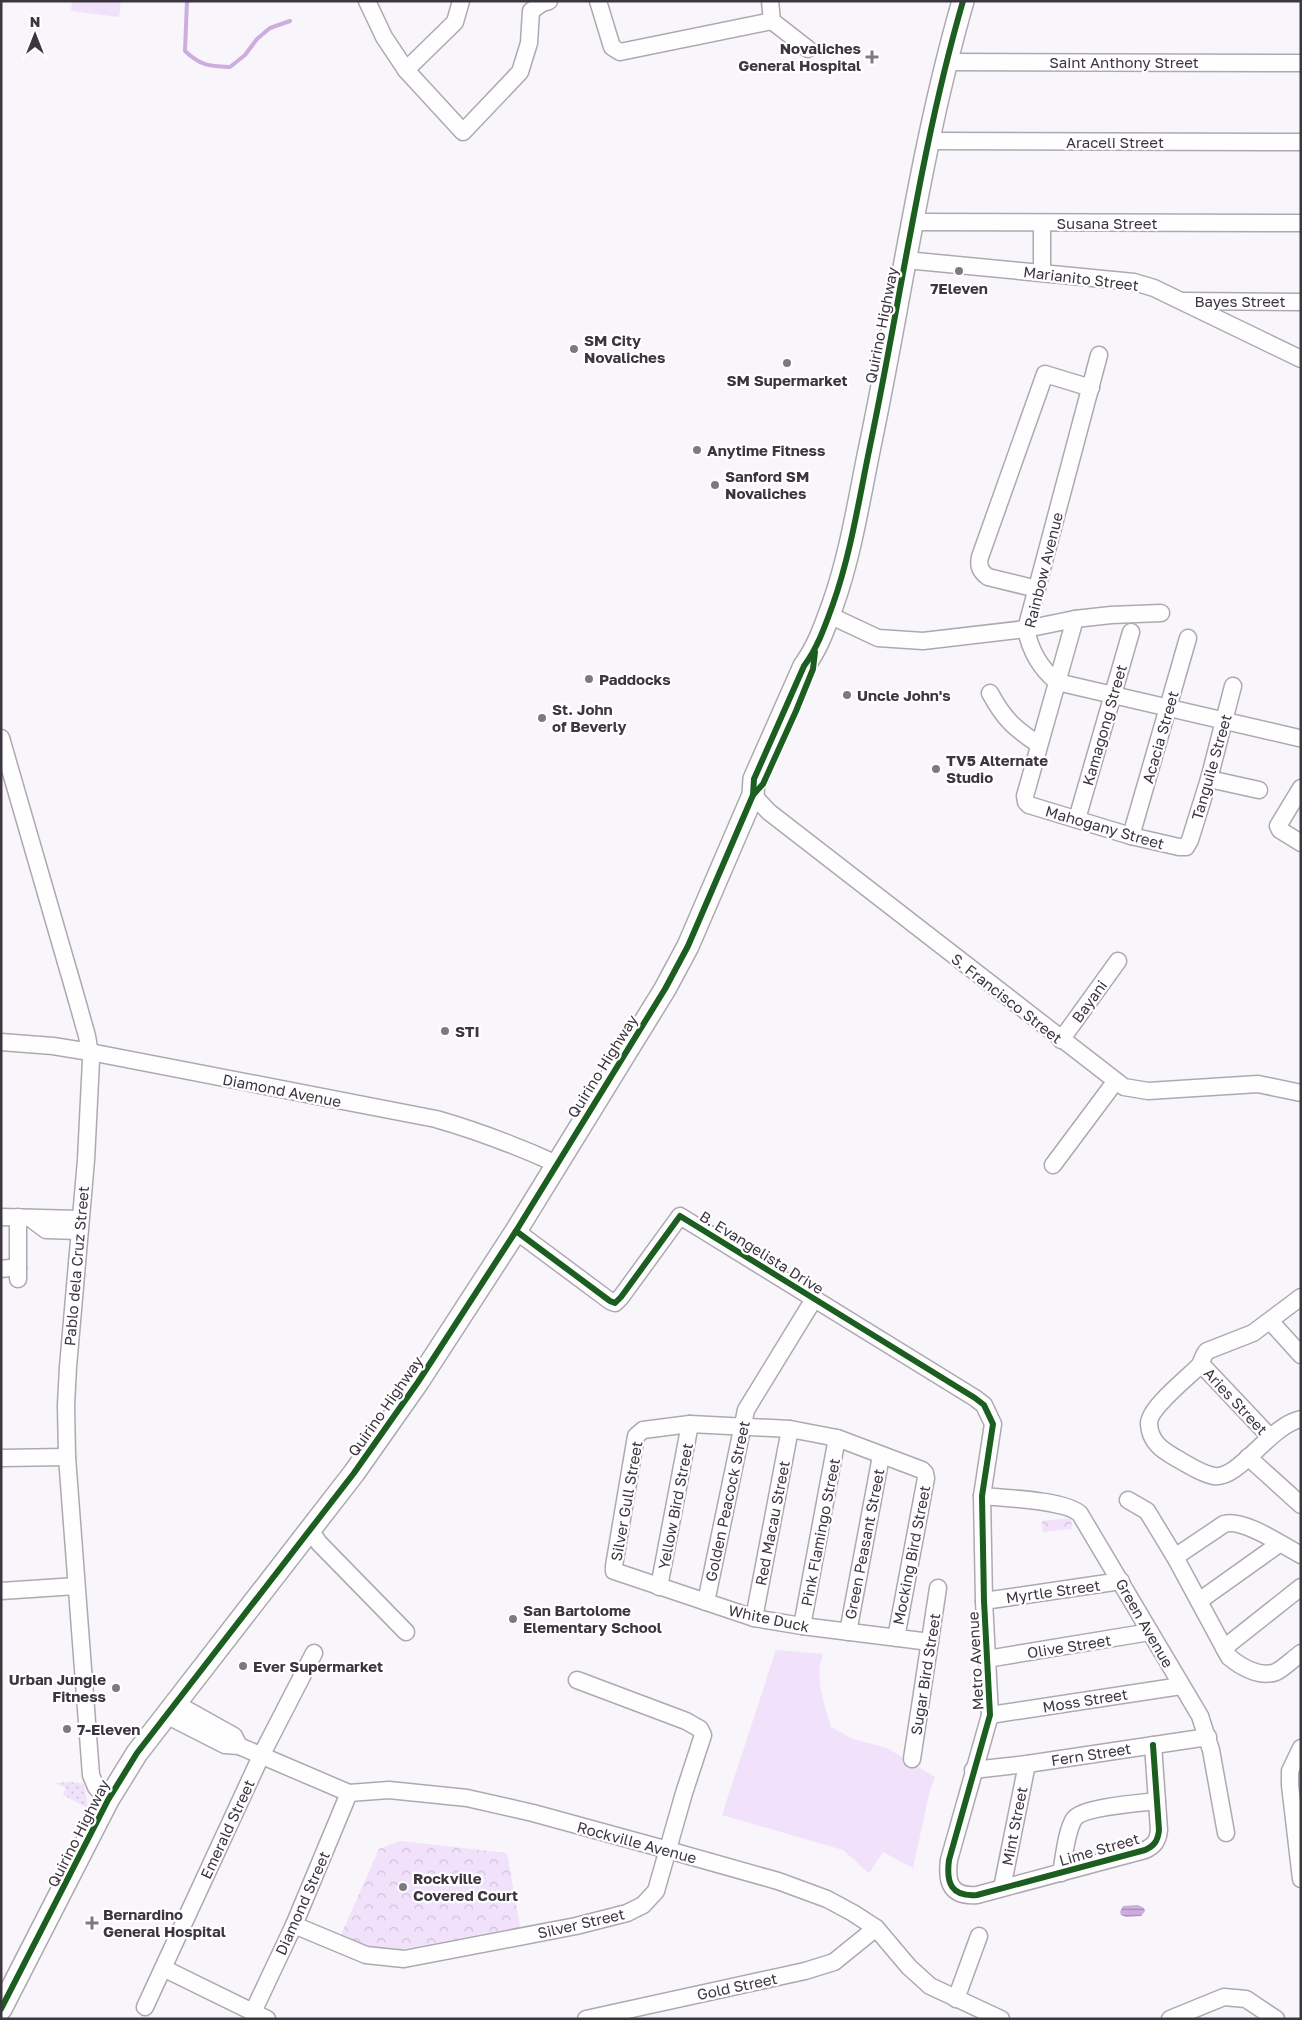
<svg xmlns="http://www.w3.org/2000/svg" width="1302" height="2020" font-family="'Golos Text',sans-serif">
	<defs>
		<pattern id="park-crowns" width="20" height="18" patternUnits="userSpaceOnUse" patternTransform="scale(1.25)"><rect width="20" height="18" fill="#f1e1fa"/><path d="M2 6a3 3 0 1 1 6 0M12 15a3 3 0 1 1 6 0" fill="none" stroke="#d0c2d7"/></pattern>
		<pattern id="garden-dots" width="8" height="8" patternUnits="userSpaceOnUse" patternTransform="scale(1.25)"><rect width="8" height="8" fill="#f1e1fa"/><path d="M2 2h.1M6 6h.1" fill="none" stroke="#d0c2d7" stroke-width="1.8" stroke-linecap="round"/></pattern>
		<pattern id="water-rules" width="6" height="5" patternUnits="userSpaceOnUse" patternTransform="scale(1.25)"><rect width="6" height="5" fill="#cdacdf"/><path d="M0 2.5h6" fill="none" stroke="#a88db6"/></pattern>
	</defs>
	<rect width="100%" height="100%" fill="#f8f5fb"/>
	<g fill="#f1e1fa">
		<path d="M 72,1 L 121,1 L 119,17 L 71,11 Z"/>
		<path d="M 776,1650 L 823,1654 C 814,1677 824,1703 831,1727 L 853,1739 L 887,1748 L 935,1777 L 929,1794 L 913,1868 L 883,1852 L 869,1873 L 843,1850 L 722,1815 Z"/>
	</g>
	<g fill="url(#park-crowns)">
		<path d="M 1071,1518 L 1072,1529 L 1043,1532 L 1042,1521 Z"/>
		<path d="M 400,1841 L 507,1853 L 520,1927 L 397,1950 L 369,1947 L 341,1935 L 379,1849 Z"/>
	</g>
	<path fill="url(#garden-dots)" d="M 70,1782 L 84,1784 L 88,1808 L 63,1795 L 66,1788 L 55,1783 Z"/>
	<path fill="url(#water-rules)" d="M 1138,1905 L 1144,1908 L 1145,1911 L 1141,1916 L 1126,1917 L 1121,1915 L 1120,1912 L 1123,1906 Z"/>
	<g fill="none" stroke-linecap="round" stroke-linejoin="round">
		<path stroke="#cdacdf" stroke-width="4" d="M 187,1 L 185,51 C 201,66 209,66 230,67 L 245,55 L 257,39 L 270,28 L 290,21"/>
		<g stroke="#aea9b1" stroke-width="19">
			<g id="minor">
				<path d="M 367,1 L 384,37 L 406,70 L 463,132 L 520,72 L 529,43 L 531,11 L 542,3 L 549,1"/>
				<path d="M 598,1 L 612,47 L 620,52 L 772,21"/>
				<path d="M 770,1 L 772,21 L 808,49"/>
				<path d="M 948,62 L 1301,63"/>
				<path d="M 406,70 L 455,22 L 461,1"/>
				<path d="M 930,141 L 1301,142"/>
				<path d="M 913,222 L 1301,223"/>
				<path d="M 906,260 L 1134,282 L 1154,288 L 1301,359"/>
				<path d="M 1042,273 L 1042,223"/>
				<path d="M 1183,301 L 1301,302"/>
				<path d="M 1099,355 L 1026,629 C 1030,650 1040,668 1057,682 L 1299,738"/>
				<path d="M 1037,589 L 988,577 C 980,571 978,566 980,557 L 1045,374 L 1091,388"/>
				<path d="M 829,615 L 878,638 L 923,641 L 1026,629 L 1075,619 L 1111,615 L 1161,613"/>
				<path d="M 1075,619 L 1025,796 L 1026,802 L 1029,805 L 1131,836 L 1179,847 L 1186,847 L 1190,840 L 1209,779 L 1233,686"/>
				<path d="M 990,693 C 1004,719 1014,728 1038,744"/>
				<path d="M 1,738 L 74,990 L 87,1036 L 91,1060 L 86,1160 L 68,1367 L 66,1405 L 67,1457 L 91,1775 L 96,1787 L 108,1800"/>
				<path d="M 1209,779 L 1259,790"/>
				<path d="M 1301,788 L 1278,826 L 1280,830 L 1301,843"/>
				<path d="M 753,795 L 769,812 L 1124,1087 L 1148,1091 L 1258,1084 L 1301,1093"/>
				<path d="M 1077,819 L 1131,632"/>
				<path d="M 1131,836 L 1188,638"/>
				<path d="M 1061,1040 L 1118,961"/>
				<path d="M 1,1042 L 53,1046 L 90,1052 L 436,1119 C 478,1131 517,1146 557,1164"/>
				<path d="M 1053,1165 L 1115,1082"/>
				<path d="M 1,1217 L 80,1219"/>
				<path d="M 30,1218 L 46,1230 L 79,1231"/>
				<path d="M 516,1231 L 610,1301 L 615,1303 L 621,1297 L 680,1216 L 975,1398 L 984,1405 L 993,1424 L 982,1496 L 984,1601 L 990,1715 L 949,1860 C 946,1883 951,1897 977,1895 L 1145,1850 C 1154,1846 1158,1841 1159,1830 L 1153,1745"/>
				<path d="M 1,1269 L 18,1267"/>
				<path d="M 18,1279 L 18,1217"/>
				<path d="M 1301,1297 L 1253,1333 L 1207,1351 C 1202,1356 1203,1362 1198,1367 C 1187,1378 1148,1409 1149,1424 C 1150,1442 1162,1450 1176,1458 C 1187,1464 1201,1474 1214,1476 C 1239,1480 1270,1425 1301,1419"/>
				<path d="M 1270,1321 L 1301,1355"/>
				<path d="M 1201,1364 L 1270,1437"/>
				<path d="M 1248,1457 L 1301,1505"/>
				<path d="M 1,1458 L 67,1457"/>
				<path d="M 982,1496 C 1004,1498 1066,1500 1080,1514 L 1200,1716 L 1211,1750 L 1226,1833"/>
				<path d="M 1128,1500 L 1147,1511 L 1175,1557 L 1229,1657 C 1241,1667 1260,1678 1276,1672 C 1284,1668 1293,1659 1301,1653"/>
				<path d="M 310,1530 L 319,1543 L 406,1632"/>
				<path d="M 1175,1557 L 1224,1524 C 1243,1518 1282,1545 1301,1555"/>
				<path d="M 659,1587 L 690,1424"/>
				<path d="M 1,1591 L 76,1586"/>
				<path d="M 984,1601 L 1121,1581"/>
				<path d="M 1199,1601 L 1279,1544"/>
				<path d="M 706,1602 L 746,1410 L 814,1299"/>
				<path d="M 754,1618 L 790,1429"/>
				<path d="M 802,1626 L 837,1438"/>
				<path d="M 848,1632 L 881,1456"/>
				<path d="M 896,1638 L 926,1478 L 925,1473 L 922,1470 L 837,1438 L 790,1429 L 690,1424 L 643,1430 L 636,1436 L 614,1566 L 614,1571 L 754,1618 L 802,1626 L 930,1642"/>
				<path d="M 1224,1648 L 1301,1587"/>
				<path d="M 987,1659 L 1150,1632"/>
				<path d="M 175,1703 L 234,1736 L 239,1746"/>
				<path d="M 166,1715 L 225,1745 L 239,1746 L 349,1793 L 389,1790 L 467,1798 L 533,1813 L 668,1850 L 778,1881 L 827,1899 L 853,1913 L 876,1928 L 909,1967 L 930,1986 L 1001,2019"/>
				<path d="M 990,1715 L 1181,1686"/>
				<path d="M 1301,1748 L 1290,1771 L 1290,1785 L 1301,1879"/>
				<path d="M 912,1759 L 938,1588"/>
				<path d="M 973,1770 L 1027,1764 L 1208,1737"/>
				<path d="M 1061,1873 C 1064,1858 1066,1832 1074,1819 C 1082,1807 1141,1803 1157,1801"/>
				<path d="M 1002,1888 L 1027,1764"/>
				<path d="M 294,1925 L 366,1955 L 404,1959 L 576,1926 L 627,1913 L 643,1905 L 656,1891 L 684,1793 L 703,1735 L 700,1729 L 686,1721 L 577,1680"/>
				<path d="M 163,1968 L 267,2019"/>
				<path d="M 956,1999 L 979,1936"/>
				<path d="M 145,2007 L 261,1756 L 314,1653"/>
				<path d="M 253,2012 L 294,1925 L 349,1793"/>
				<path d="M 586,2019 L 805,1971 L 834,1962 L 876,1928"/>
				<path d="M 1170,2019 L 1224,1997 L 1246,1999 L 1276,2019"/>
			</g>
		</g>
		<g stroke="#aea9b1" stroke-width="24">
			<path id="major" d="M 1,2009 L 108,1800 L 137,1753 L 354,1473 L 418,1382 L 516,1231 L 665,989 L 688,946 L 753,795 L 754,779 L 804,666 C 818,647 825,626 833,604 C 851,553 859,499 870,446 C 901,298 921,146 963,1"/>
		</g>
		<use href="#minor" stroke="#fefefe" stroke-width="16"/>
		<use href="#major" stroke="#fefefe" stroke-width="21"/>
		<g stroke="#fff" stroke-width="9">
			<g id="cycleway">
				<path d="M 753,795 L 763,784 L 796,711 L 813,669 L 815,652"/>
				<path d="M 516,1231 L 610,1301 L 615,1303 L 621,1297 L 680,1216 L 975,1398 L 984,1405 L 993,1424 L 982,1496 L 984,1601 L 990,1715 L 949,1860 C 946,1883 951,1897 977,1895 L 1145,1850 C 1154,1846 1158,1841 1159,1830 L 1153,1745"/>
				<path d="M 1,2009 L 108,1800 L 137,1753 L 354,1473 L 418,1382 L 516,1231 L 665,989 L 688,946 L 753,795 L 754,779 L 804,666 C 818,647 825,626 833,604 C 851,553 859,499 870,446 C 901,298 921,146 963,1"/>
			</g>
		</g>
		<use href="#cycleway" stroke="#1b5e20" stroke-width="6"/>
	</g>
	<g fill="#7e7981" stroke="#fff" stroke-width="2">
		<path d="M869.5 49.5h5v5h5v5h-5v5h-5v-5h-5v-5h5z"/>
		<circle cx="959" cy="271" r="5"/>
		<circle cx="574" cy="349" r="5"/>
		<circle cx="787" cy="363" r="5"/>
		<circle cx="697" cy="450" r="5"/>
		<circle cx="715" cy="485" r="5"/>
		<circle cx="589" cy="679" r="5"/>
		<circle cx="847" cy="695" r="5"/>
		<circle cx="542" cy="718" r="5"/>
		<circle cx="936" cy="769" r="5"/>
		<circle cx="445" cy="1031" r="5"/>
		<circle cx="513" cy="1619" r="5"/>
		<circle cx="243" cy="1666" r="5"/>
		<circle cx="116" cy="1688" r="5"/>
		<circle cx="67" cy="1729" r="5"/>
		<circle cx="403" cy="1887" r="5"/>
		<path d="M89.5 1915.5h5v5h5v5h-5v5h-5v-5h-5v-5h5z"/>
	</g>
	<g text-anchor="middle" dominant-baseline="central" stroke-width="4.5" stroke-linejoin="round" paint-order="stroke">
		<g font-size="15" font-weight="bold" fill="#3d3640" stroke="#fff" text-anchor="start">
			<text x="861" y="48" text-anchor="end">Novaliches<tspan x="861" dy="17">General Hospital</tspan></text>
			<text x="959" y="288" text-anchor="middle">7Eleven</text>
			<text x="584" y="340">SM City<tspan x="584" dy="17">Novaliches</tspan></text>
			<text x="787" y="380" text-anchor="middle">SM Supermarket</text>
			<text x="707" y="450">Anytime Fitness</text>
			<text x="725" y="476">Sanford SM<tspan x="725" dy="17">Novaliches</tspan></text>
			<text x="599" y="679">Paddocks</text>
			<text x="857" y="695">Uncle John's</text>
			<text x="552" y="709">St. John<tspan x="552" dy="17">of Beverly</tspan></text>
			<text x="946" y="760">TV5 Alternate<tspan x="946" dy="17">Studio</tspan></text>
			<text x="455" y="1031">STI</text>
			<text x="523" y="1610">San Bartolome<tspan x="523" dy="17">Elementary School</tspan></text>
			<text x="253" y="1666">Ever Supermarket</text>
			<text x="106" y="1679" text-anchor="end">Urban Jungle<tspan x="106" dy="17">Fitness</tspan></text>
			<text x="77" y="1729">7-Eleven</text>
			<text x="413" y="1878">Rockville<tspan x="413" dy="17">Covered Court</tspan></text>
			<text x="103" y="1914">Bernardino<tspan x="103" dy="17">General Hospital</tspan></text>
		</g>
		<g font-size="15" fill="#3d3640" stroke="#fff">
			<text x="1124" y="62">Saint Anthony Street</text>
			<text x="1115" y="142">Araceli Street</text>
			<text x="1107" y="223">Susana Street</text>
			<text transform="translate(1081 278) rotate(7)">Marianito Street</text>
			<text x="1240" y="301">Bayes Street</text>
			<text transform="translate(881 325) rotate(-79)">Quirino Highway</text>
			<text transform="translate(1043 570) rotate(-76)">Rainbow Avenue</text>
			<text transform="translate(1104 725) rotate(-74)">Kamagong Street</text>
			<text transform="translate(1160 737) rotate(-74)">Acacia Street</text>
			<text transform="translate(1211 767) rotate(-74)">Tanguile Street</text>
			<text transform="translate(1105 827) rotate(16)">Mahogany Street</text>
			<text transform="translate(1007 998) rotate(38)">S. Francisco Street</text>
			<text transform="translate(1089 1001) rotate(-54)">Bayani</text>
			<text transform="translate(602 1066) rotate(-58)">Quirino Highway</text>
			<text transform="translate(282 1090) rotate(11)">Diamond Avenue</text>
			<text transform="translate(762 1252) rotate(32)">B. Evangelista Drive</text>
			<text transform="translate(76 1266) rotate(-85)">Pablo dela Cruz Street</text>
			<text transform="translate(1236 1401) rotate(47)">Aries Street</text>
			<text transform="translate(385 1406) rotate(-55)">Quirino Highway</text>
			<text transform="translate(626 1501) rotate(-80)">Silver Gull Street</text>
			<text transform="translate(727 1501) rotate(-78)">Golden Peacock Street</text>
			<text transform="translate(675 1506) rotate(-79)">Yellow Bird Street</text>
			<text transform="translate(772 1523) rotate(-79)">Red Macau Street</text>
			<text transform="translate(820 1532) rotate(-79)">Pink Flamingo Street</text>
			<text transform="translate(864 1544) rotate(-79)">Green Peasant Street</text>
			<text transform="translate(911 1555) rotate(-79)">Mocking Bird Street</text>
			<text transform="translate(1053 1591) rotate(-8)">Myrtle Street</text>
			<text transform="translate(769 1618) rotate(12)">White Duck</text>
			<text transform="translate(1145 1623) rotate(60)">Green Avenue</text>
			<text transform="translate(1069 1646) rotate(-9)">Olive Street</text>
			<text transform="translate(975 1661) rotate(-93)">Metro Avenue</text>
			<text transform="translate(925 1674) rotate(-81)">Sugar Bird Street</text>
			<text transform="translate(1085 1700) rotate(-9)">Moss Street</text>
			<text transform="translate(1091 1754) rotate(-9)">Fern Street</text>
			<text transform="translate(1014 1826) rotate(-79)">Mint Street</text>
			<text transform="translate(227 1829) rotate(-65)">Emerald Street</text>
			<text transform="translate(78 1833) rotate(-63)">Quirino Highway</text>
			<text transform="translate(637 1842) rotate(15)">Rockville Avenue</text>
			<text transform="translate(1099 1849) rotate(-16)">Lime Street</text>
			<text transform="translate(302 1903) rotate(-66)">Diamond Street</text>
			<text transform="translate(581 1923) rotate(-13)">Silver Street</text>
			<text transform="translate(737 1986) rotate(-12)">Gold Street</text>
		</g>
	</g>
	<rect width="1302" height="2020" fill="none" stroke="#3d3640" stroke-width="5"/>
	<g transform="translate(35 35)" stroke="#ffffff" stroke-width="4" paint-order="stroke">
	<path d="M0-4L9 19L0 12L-9 19Z" fill="#3d3640"/>
	<text y="-8" font-size="14" font-weight="bold" text-anchor="middle" fill="#3d3640">N</text>
	</g>
</svg>
